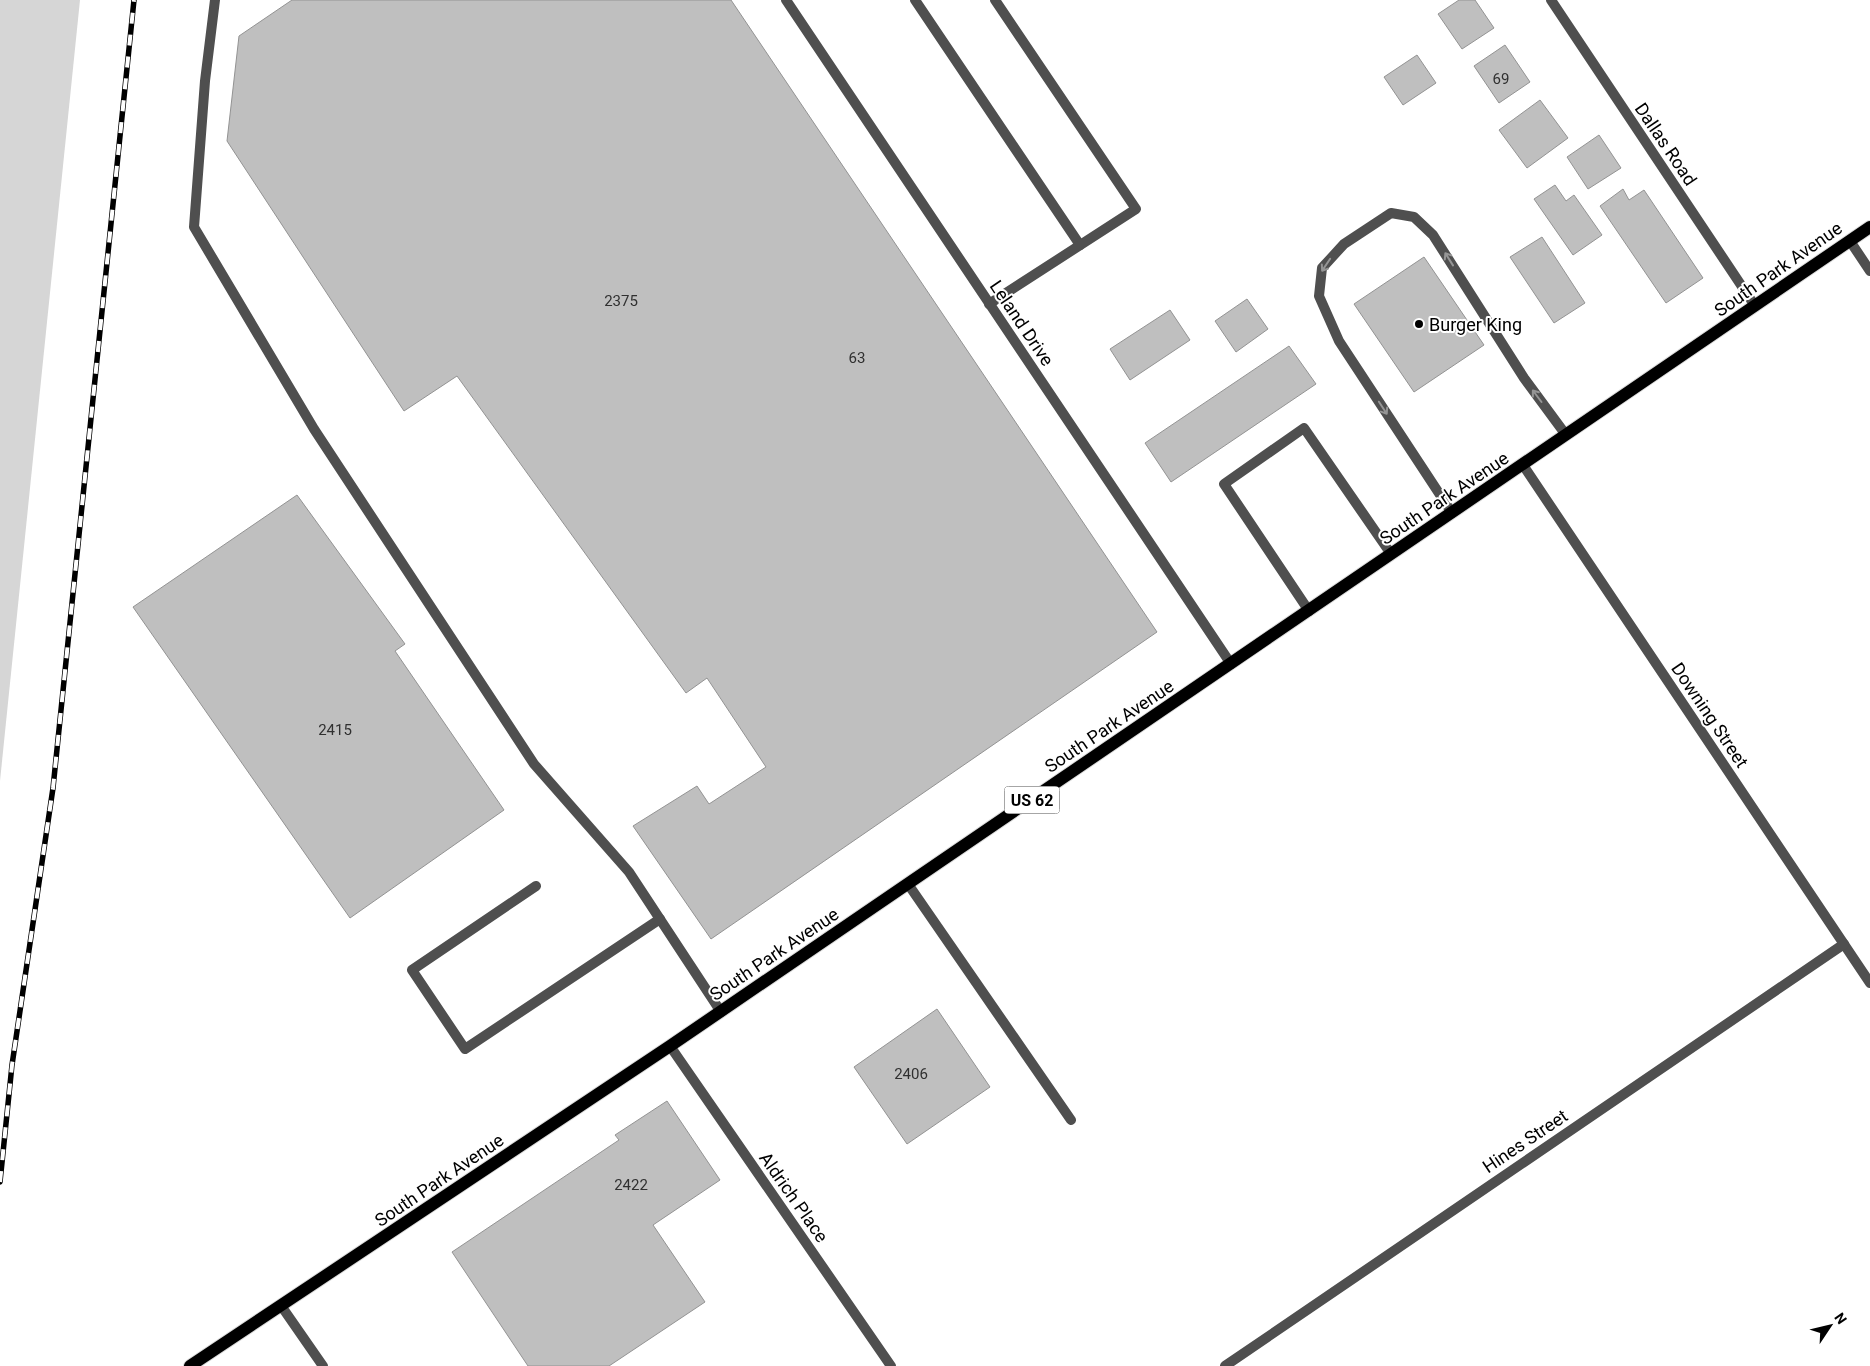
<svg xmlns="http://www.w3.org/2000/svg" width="1870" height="1366" font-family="Roboto,sans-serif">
	<rect width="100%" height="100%" fill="#fff"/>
	<path fill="#d6d6d6" d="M 0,0 L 80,0 L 0,781 Z"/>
	<g fill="#bfbfbf" stroke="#939393">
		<path d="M 292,0 L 731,0 L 1157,632 L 711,939 L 633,826 L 697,786 L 709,804 L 766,767 L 707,678 L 686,693 L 457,376 L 404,411 L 227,141 L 239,36 Z"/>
		<path d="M 1459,0 L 1475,0 L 1494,28 L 1462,49 L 1438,14 Z"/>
		<path d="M 1505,45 L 1530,82 L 1499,103 L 1474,66 Z"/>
		<path d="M 1417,55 L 1436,83 L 1403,105 L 1384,77 Z"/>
		<path d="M 1540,100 L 1568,138 L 1527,168 L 1499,130 Z"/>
		<path d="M 1599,135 L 1621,168 L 1588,189 L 1567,157 Z"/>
		<path d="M 1555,185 L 1566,201 L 1574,195 L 1602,235 L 1573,255 L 1534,199 Z"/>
		<path d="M 1623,189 L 1629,200 L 1644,190 L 1703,278 L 1666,303 L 1600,206 Z"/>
		<path d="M 1542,237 L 1585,303 L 1554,323 L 1510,257 Z"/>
		<path d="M 1424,257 L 1484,345 L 1414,392 L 1354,304 Z"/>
		<path d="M 1247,299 L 1268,329 L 1236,352 L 1215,321 Z"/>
		<path d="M 1170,310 L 1190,340 L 1130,380 L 1110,349 Z"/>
		<path d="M 1289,346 L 1316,384 L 1171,482 L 1145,443 Z"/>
		<path d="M 297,495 L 405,644 L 395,651 L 504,810 L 350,918 L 133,607 Z"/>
		<path d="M 937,1009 L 990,1087 L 907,1144 L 854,1067 Z"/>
		<path d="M 667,1101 L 720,1180 L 653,1225 L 705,1302 L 609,1366 L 528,1366 L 452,1252 L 619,1140 L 615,1135 Z"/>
	</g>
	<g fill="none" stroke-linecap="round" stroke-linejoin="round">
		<g stroke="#dbdbdb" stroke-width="14">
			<path id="primary" d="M 190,1366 L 670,1046 L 1870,227"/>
		</g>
		<g stroke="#4f4f4f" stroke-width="10">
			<path d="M 215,0 L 205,81 L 194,227 L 314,429 L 534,764 L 629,872 L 721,1012"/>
			<path d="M 915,0 L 1080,245"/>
			<path d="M 989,304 L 1136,209 L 995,0"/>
			<path d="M 1452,513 L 1339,341 L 1319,296 L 1322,268 L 1344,244 L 1391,213 L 1414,217 L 1433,235 L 1524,378 L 1566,435"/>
			<path d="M 1309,611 L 1224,484 L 1304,428 L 1391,554"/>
			<path d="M 908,884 L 1071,1120"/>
			<path d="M 536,886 L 412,970 L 465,1049 L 660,919"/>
		</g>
		<g stroke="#4f4f4f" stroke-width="10">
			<path d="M 786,0 L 1231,664"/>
			<path d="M 1551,0 L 1755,306"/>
			<path d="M 1850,241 L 1870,271"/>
			<path d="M 1523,465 L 1870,983"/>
			<path d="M 670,1046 L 891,1366"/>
			<path d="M 1225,1366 L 1844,944"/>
		</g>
		<path stroke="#4f4f4f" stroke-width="10" d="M 282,1307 L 323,1366"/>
		<use href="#primary" stroke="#000" stroke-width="12"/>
		<g stroke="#000" stroke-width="5.5">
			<path id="rail" d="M 0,1182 L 12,1065 L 53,788 L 134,0"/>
		</g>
		<use href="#rail" stroke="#fff" stroke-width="4" stroke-dasharray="11" stroke-linecap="butt"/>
	</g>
	<defs><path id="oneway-shaft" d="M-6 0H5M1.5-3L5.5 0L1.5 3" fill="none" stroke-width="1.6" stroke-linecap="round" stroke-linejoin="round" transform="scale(1.25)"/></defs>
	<g stroke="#959595">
		<use href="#oneway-shaft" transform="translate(1449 259) rotate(-122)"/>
		<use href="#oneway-shaft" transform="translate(1326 265) rotate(124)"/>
		<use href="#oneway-shaft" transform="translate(1537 396) rotate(-127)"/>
		<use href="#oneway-shaft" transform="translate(1383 408) rotate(57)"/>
	</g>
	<circle fill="#000" stroke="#fff" stroke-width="2" cx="1419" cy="324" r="5"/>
	<g text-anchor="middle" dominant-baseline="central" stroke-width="4" stroke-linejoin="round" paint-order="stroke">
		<g font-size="15" fill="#303030">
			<text x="1501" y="79">69</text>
			<text x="621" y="301">2375</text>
			<text x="857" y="358">63</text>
			<text x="335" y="730">2415</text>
			<text x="911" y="1074">2406</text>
			<text x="631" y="1185">2422</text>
		</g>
		<rect fill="#fff" stroke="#4c4c4c" stroke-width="1" x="1004.5" y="786.5" width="55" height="27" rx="4"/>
		<g font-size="16" font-weight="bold" fill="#000">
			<text x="1032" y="800">US 62</text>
		</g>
		<g font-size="18" fill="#000" stroke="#fff">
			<text transform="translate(1666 144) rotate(56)">Dallas Road</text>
			<text transform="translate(1778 269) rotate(-35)">South Park Avenue</text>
			<text transform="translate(1022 323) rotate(56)">Leland Drive</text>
			<text transform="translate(1444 498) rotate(-34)">South Park Avenue</text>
			<text transform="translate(1710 715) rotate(56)">Downing Street</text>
			<text transform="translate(1109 726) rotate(-34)">South Park Avenue</text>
			<text transform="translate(774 954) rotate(-34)">South Park Avenue</text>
			<text transform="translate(1525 1141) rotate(-34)">Hines Street</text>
			<text transform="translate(439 1180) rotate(-34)">South Park Avenue</text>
			<text transform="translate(794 1197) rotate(55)">Aldrich Place</text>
		</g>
		<g font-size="18" fill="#000" stroke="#fff" text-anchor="start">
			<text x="1429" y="324">Burger King</text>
		</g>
	</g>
	<g transform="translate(1830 1326) rotate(55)" stroke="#ffffff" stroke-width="4" paint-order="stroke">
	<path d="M0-4L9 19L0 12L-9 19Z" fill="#000000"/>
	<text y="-8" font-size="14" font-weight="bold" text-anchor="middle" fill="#000000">N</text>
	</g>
</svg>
